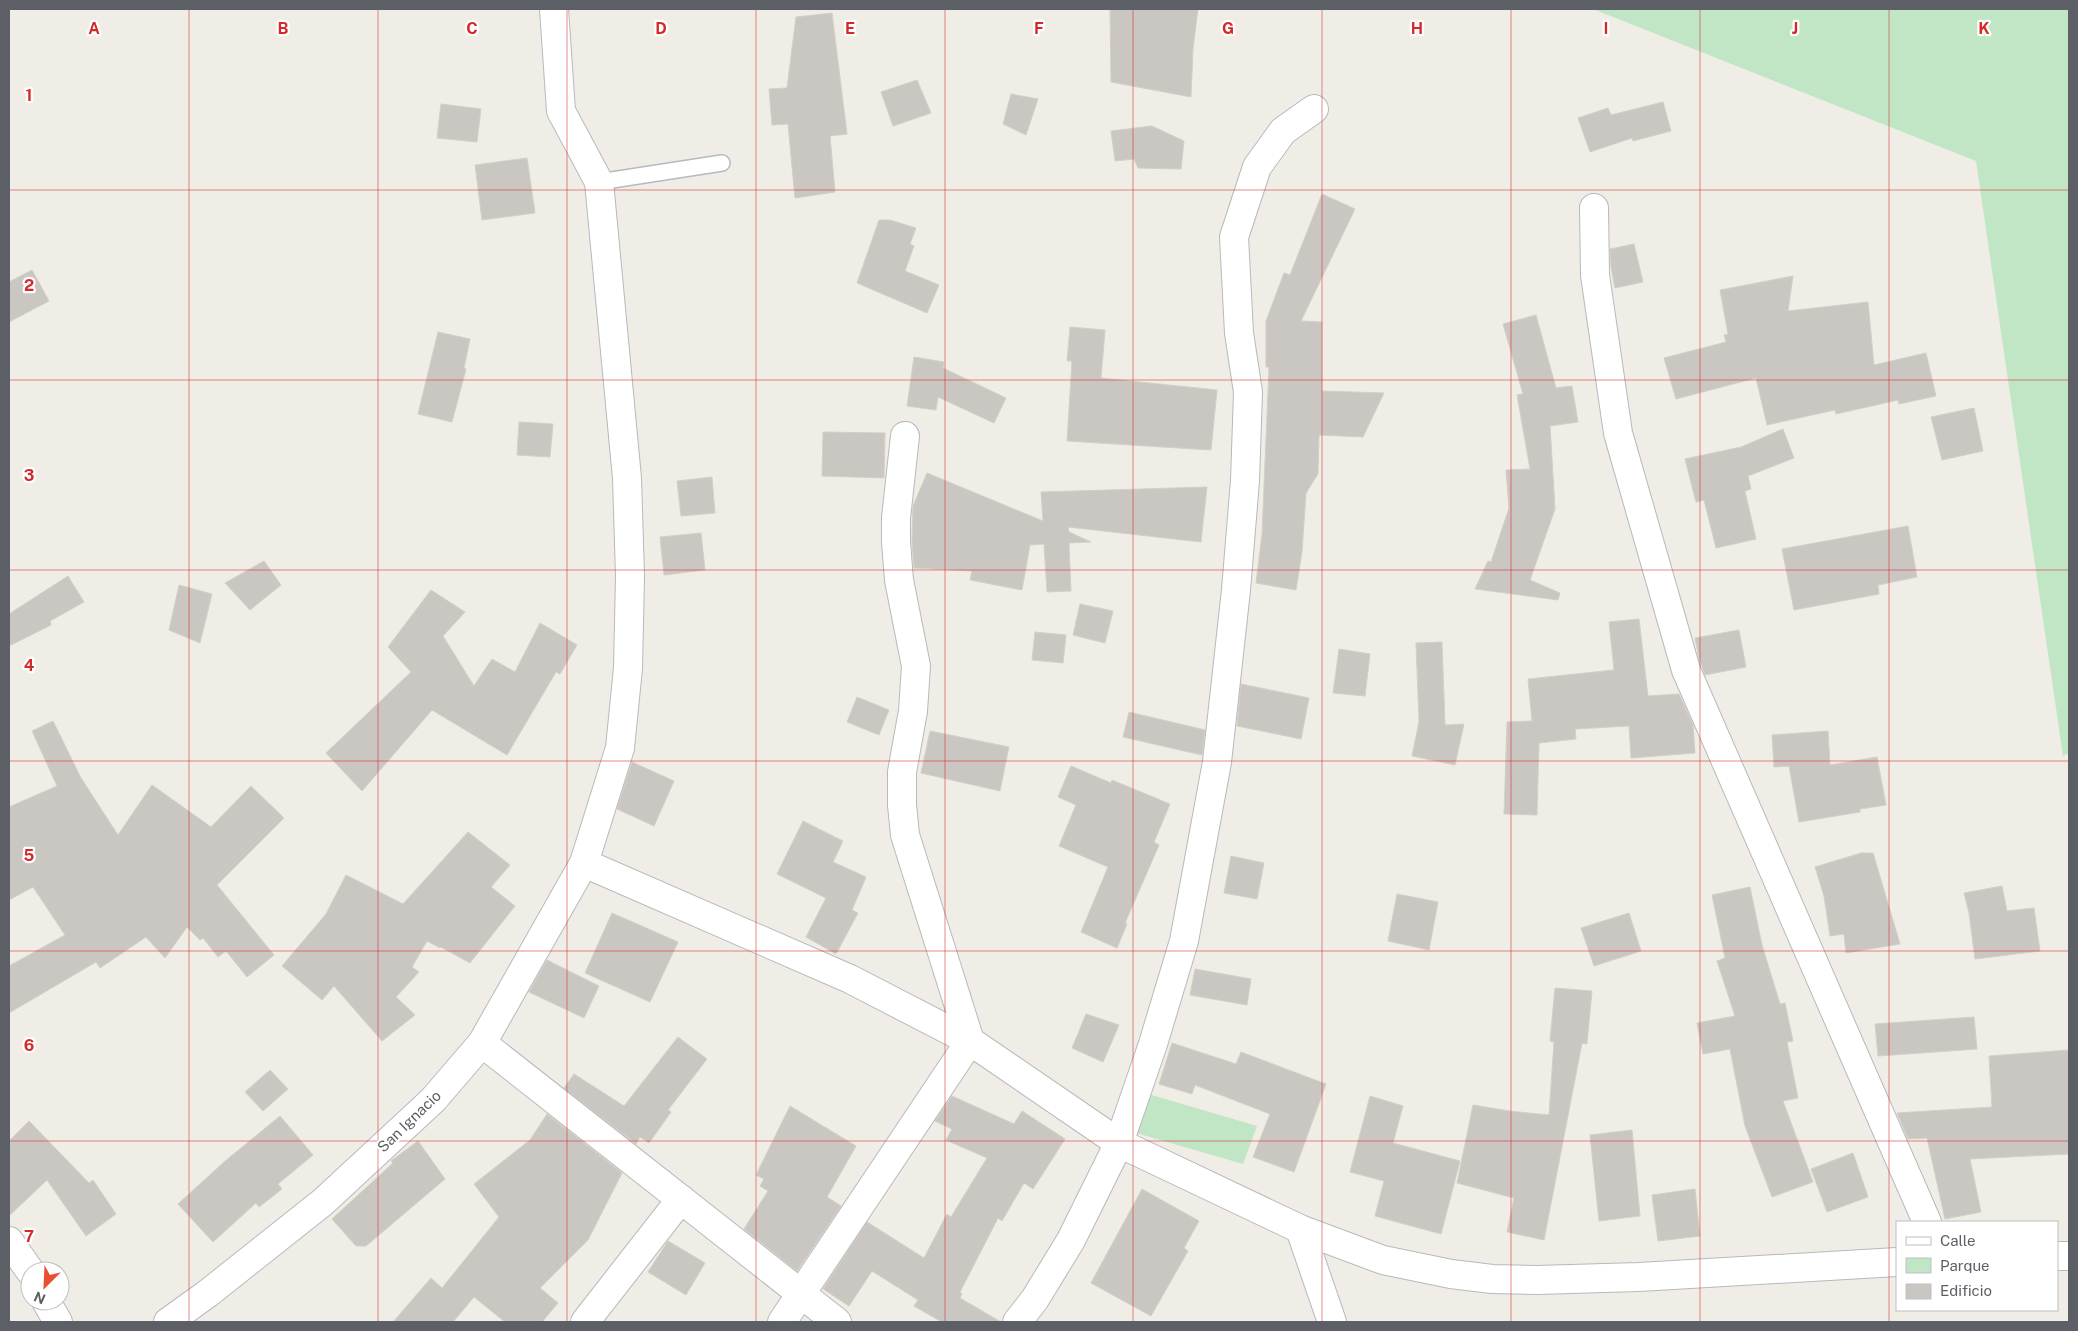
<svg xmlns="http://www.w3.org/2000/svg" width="2078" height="1331" font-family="'Public Sans',sans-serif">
	<rect width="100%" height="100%" fill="#efede5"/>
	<g fill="#c1e6c5">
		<path d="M 1593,9 L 2069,9 L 2069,753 L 2063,756 L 1976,161 Z"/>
		<path d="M 1145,1093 L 1257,1126 L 1243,1164 L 1136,1133 Z"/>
	</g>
	<g fill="#cac7c2" stroke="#d3d0c3">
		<path d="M 1110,9 L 1198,9 L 1193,49 L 1191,97 L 1111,82 Z"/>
		<path d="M 832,13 L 847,134 L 830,136 L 835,192 L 795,198 L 788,124 L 772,125 L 769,89 L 787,88 L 796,17 Z"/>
		<path d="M 917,80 L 931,113 L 893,126 L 881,92 Z"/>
		<path d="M 1011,94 L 1038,99 L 1026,135 L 1003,124 Z"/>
		<path d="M 1663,102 L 1671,131 L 1633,141 L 1632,138 L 1590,152 L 1578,118 L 1608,108 L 1611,115 Z"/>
		<path d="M 441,104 L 481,109 L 477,142 L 437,138 Z"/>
		<path d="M 1152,126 L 1184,141 L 1181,169 L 1138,168 L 1134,159 L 1115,161 L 1111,131 Z"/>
		<path d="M 527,158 L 535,213 L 482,220 L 475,165 Z"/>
		<path d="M 1322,194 L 1355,209 L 1301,321 L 1322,322 L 1322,391 L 1384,393 L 1363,437 L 1319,435 L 1318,474 L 1306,493 L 1302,552 L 1296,590 L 1256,583 L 1262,534 L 1269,367 L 1266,367 L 1266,321 L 1284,273 L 1290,275 Z"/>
		<path d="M 879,220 L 890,220 L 916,228 L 910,244 L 914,246 L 905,271 L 939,285 L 927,313 L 857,283 Z"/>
		<path d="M 1634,244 L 1643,282 L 1615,288 L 1611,267 L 1610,249 Z"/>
		<path d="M 32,270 L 49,301 L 9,322 L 9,282 Z"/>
		<path d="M 1793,276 L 1788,311 L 1868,302 L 1874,365 L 1926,353 L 1936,396 L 1899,404 L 1898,400 L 1836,414 L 1835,410 L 1767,425 L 1756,378 L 1676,399 L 1664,358 L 1726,342 L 1724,335 L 1728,334 L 1720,290 Z"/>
		<path d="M 1536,315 L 1556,388 L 1572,386 L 1578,422 L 1550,426 L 1555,509 L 1530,580 L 1560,593 L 1558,600 L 1475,589 L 1488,561 L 1491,562 L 1509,508 L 1506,470 L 1530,469 L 1517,395 L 1523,394 L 1503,324 Z"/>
		<path d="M 1070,327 L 1105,330 L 1101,378 L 1217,390 L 1211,450 L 1067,441 L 1072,361 L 1067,361 Z"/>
		<path d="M 438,332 L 470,339 L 464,368 L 466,369 L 452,422 L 418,414 Z"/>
		<path d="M 914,357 L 944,362 L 943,368 L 1006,398 L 994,423 L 938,397 L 936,410 L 907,406 Z"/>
		<path d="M 1974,408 L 1983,451 L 1942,460 L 1931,417 Z"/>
		<path d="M 519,422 L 553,424 L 550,457 L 517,455 Z"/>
		<path d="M 1783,429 L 1794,458 L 1748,476 L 1751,489 L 1745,491 L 1756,539 L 1716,548 L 1704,500 L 1696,502 L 1685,459 L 1741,447 Z"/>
		<path d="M 823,432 L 885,433 L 884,478 L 822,476 Z"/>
		<path d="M 927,473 L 1043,521 L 1041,492 L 1207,487 L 1201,542 L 1068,527 L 1069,532 L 1091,542 L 1069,543 L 1071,591 L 1047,592 L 1044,544 L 1030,545 L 1022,590 L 970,580 L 972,571 L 914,568 L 912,541 L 913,506 Z"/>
		<path d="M 712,477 L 715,513 L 681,516 L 677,481 Z"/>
		<path d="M 1908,526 L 1917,577 L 1878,585 L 1879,594 L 1794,610 L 1782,549 Z"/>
		<path d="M 701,533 L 705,570 L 664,575 L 660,537 Z"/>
		<path d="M 264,561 L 281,585 L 250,610 L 225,583 Z"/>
		<path d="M 68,576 L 84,602 L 50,621 L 51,625 L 9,646 L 9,614 Z"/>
		<path d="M 179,585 L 212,594 L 200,643 L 169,630 Z"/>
		<path d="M 431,590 L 465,612 L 443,636 L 474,686 L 492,659 L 515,672 L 540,623 L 577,645 L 560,674 L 556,672 L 507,755 L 432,710 L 362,791 L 326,753 L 411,672 L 388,647 Z"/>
		<path d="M 1080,604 L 1113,611 L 1105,643 L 1073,635 Z"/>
		<path d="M 1639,619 L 1648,696 L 1679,694 L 1693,725 L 1695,753 L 1631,758 L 1629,726 L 1575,729 L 1576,739 L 1539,743 L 1537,815 L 1504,814 L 1507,722 L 1532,721 L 1528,679 L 1614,670 L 1609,622 Z"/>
		<path d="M 1739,630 L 1746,667 L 1705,675 L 1699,658 L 1695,638 Z"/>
		<path d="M 1035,632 L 1066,635 L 1063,663 L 1032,660 Z"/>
		<path d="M 1442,642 L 1445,725 L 1464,724 L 1455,765 L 1412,756 L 1419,722 L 1416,643 Z"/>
		<path d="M 1339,649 L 1370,654 L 1365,696 L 1333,693 Z"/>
		<path d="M 1241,684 L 1309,698 L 1301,739 L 1237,726 Z"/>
		<path d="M 857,697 L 889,710 L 879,735 L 847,722 Z"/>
		<path d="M 1129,712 L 1205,730 L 1202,755 L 1123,737 Z"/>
		<path d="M 53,721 L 81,778 L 118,835 L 152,785 L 211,827 L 251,786 L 284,818 L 217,885 L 274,955 L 247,977 L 226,951 L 218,957 L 203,938 L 200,940 L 187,927 L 165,958 L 146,937 L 100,968 L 96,962 L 9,1013 L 9,966 L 65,935 L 33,887 L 9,900 L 9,807 L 57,786 L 32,731 Z"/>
		<path d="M 930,731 L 1009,747 L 1000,791 L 921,773 Z"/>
		<path d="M 1828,731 L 1830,765 L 1877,757 L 1886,805 L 1860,809 L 1860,812 L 1799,822 L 1789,766 L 1774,767 L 1772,735 Z"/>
		<path d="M 632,762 L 674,781 L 654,826 L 617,809 Z"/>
		<path d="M 1071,766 L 1111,783 L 1112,780 L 1170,804 L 1154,842 L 1159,845 L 1125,923 L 1127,924 L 1117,948 L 1081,932 L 1108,867 L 1059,846 L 1076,805 L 1058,797 Z"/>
		<path d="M 803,821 L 843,841 L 833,862 L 866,877 L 852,910 L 858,913 L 836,954 L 806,937 L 826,898 L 777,874 Z"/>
		<path d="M 468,832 L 510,865 L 491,887 L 515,906 L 470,963 L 441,947 L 440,948 L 427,941 L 412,967 L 419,972 L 396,997 L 415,1015 L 382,1041 L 334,986 L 322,1000 L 282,966 L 326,914 L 346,875 L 403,904 Z"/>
		<path d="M 1861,853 L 1873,853 L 1900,944 L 1846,953 L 1844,934 L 1830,936 L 1824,896 L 1815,867 Z"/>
		<path d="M 1231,856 L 1264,863 L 1257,899 L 1224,893 Z"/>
		<path d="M 2002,886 L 2007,911 L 2034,908 L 2040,951 L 1975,959 L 1969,913 L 1964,893 Z"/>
		<path d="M 1750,887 L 1762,945 L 1780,1004 L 1785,1003 L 1793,1041 L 1787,1042 L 1798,1098 L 1783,1101 L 1813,1182 L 1772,1197 L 1745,1126 L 1730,1049 L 1703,1054 L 1697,1023 L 1735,1016 L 1717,961 L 1725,958 L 1712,895 Z"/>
		<path d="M 1397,894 L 1438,902 L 1429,950 L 1388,941 Z"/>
		<path d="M 612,913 L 678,942 L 650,1002 L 585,973 Z"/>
		<path d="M 1629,913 L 1641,951 L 1594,966 L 1581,928 Z"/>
		<path d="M 547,960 L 599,986 L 584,1018 L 529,992 Z"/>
		<path d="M 1195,969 L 1251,979 L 1247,1005 L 1190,995 Z"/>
		<path d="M 1555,988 L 1592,991 L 1587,1044 L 1582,1043 L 1544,1240 L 1507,1232 L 1514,1198 L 1457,1183 L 1473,1105 L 1509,1111 L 1549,1115 L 1554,1042 L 1550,1041 Z"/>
		<path d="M 1086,1014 L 1119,1025 L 1103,1062 L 1072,1048 Z"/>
		<path d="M 1974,1017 L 1977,1049 L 1878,1056 L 1875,1024 Z"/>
		<path d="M 678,1037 L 707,1059 L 668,1110 L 671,1112 L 649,1143 L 640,1137 L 636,1144 L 564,1088 L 574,1074 L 624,1106 Z"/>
		<path d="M 1172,1043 L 1236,1064 L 1241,1052 L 1326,1084 L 1294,1172 L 1253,1157 L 1270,1114 L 1195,1085 L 1192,1094 L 1159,1084 Z"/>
		<path d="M 2069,1050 L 2069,1154 L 1970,1159 L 1981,1212 L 1945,1219 L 1927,1138 L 1908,1139 L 1897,1113 L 1992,1107 L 1989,1056 Z"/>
		<path d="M 270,1070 L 288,1089 L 263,1111 L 245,1092 Z"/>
		<path d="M 952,1096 L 1014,1124 L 1022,1111 L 1065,1139 L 1033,1189 L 1024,1183 L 1002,1221 L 998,1218 L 960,1292 L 962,1294 L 960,1298 L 1001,1322 L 942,1322 L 914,1306 L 918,1300 L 872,1271 L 849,1306 L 823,1289 L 867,1222 L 924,1258 L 947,1214 L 951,1217 L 987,1158 L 946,1140 L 952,1129 L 935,1121 Z"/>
		<path d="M 1370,1096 L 1403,1106 L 1393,1143 L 1460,1161 L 1441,1234 L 1375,1216 L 1384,1181 L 1350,1172 Z"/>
		<path d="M 790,1106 L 856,1146 L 827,1197 L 841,1206 L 797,1271 L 744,1229 L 768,1191 L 760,1186 L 764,1179 L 756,1175 Z"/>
		<path d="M 547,1114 L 622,1173 L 588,1240 L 540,1288 L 558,1303 L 542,1322 L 505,1322 L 474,1297 L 453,1322 L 393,1322 L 431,1278 L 442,1288 L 499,1217 L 474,1184 L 530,1140 Z"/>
		<path d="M 280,1116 L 313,1155 L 278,1184 L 282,1189 L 259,1207 L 256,1203 L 213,1242 L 178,1204 L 224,1162 Z"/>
		<path d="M 29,1121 L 89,1183 L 93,1180 L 116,1214 L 86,1236 L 47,1180 L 9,1216 L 9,1141 Z"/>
		<path d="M 1632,1130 L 1640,1216 L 1599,1221 L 1590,1135 Z"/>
		<path d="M 418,1141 L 445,1179 L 366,1246 L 356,1246 L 332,1219 L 393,1163 L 391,1161 Z"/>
		<path d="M 1853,1153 L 1868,1197 L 1827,1212 L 1811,1169 Z"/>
		<path d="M 1142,1189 L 1199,1221 L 1184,1248 L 1188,1251 L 1151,1316 L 1091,1283 Z"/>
		<path d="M 1695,1189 L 1700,1236 L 1658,1241 L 1652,1195 Z"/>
		<path d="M 668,1241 L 705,1263 L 686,1295 L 648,1272 Z"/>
	</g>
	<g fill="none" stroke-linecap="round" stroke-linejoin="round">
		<g stroke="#b7b9be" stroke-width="18">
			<path id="service" d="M 599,182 L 722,163"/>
		</g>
		<g stroke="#b7b9be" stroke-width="30">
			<g id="minor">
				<path d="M 1594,208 L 1595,275 L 1618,433 L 1686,670 L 1927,1222"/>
				<path d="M 905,436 L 896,518 L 896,542 L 899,580 L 916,666 L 913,711 L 902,772 L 902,805 L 905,835 L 970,1041"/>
				<path d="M 584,863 L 850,979 L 970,1041 L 1119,1143 L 1300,1229 L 1383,1260 L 1451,1274 L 1492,1279 L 1537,1280 L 1639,1277 L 1897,1262"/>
				<path d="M 482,1043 L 837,1322"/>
				<path d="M 1300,1229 L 1332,1322"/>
				<path d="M 9,1241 L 30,1271"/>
				<path d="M 2057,1256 L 2069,1256"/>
				<path d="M 46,1301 L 58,1322"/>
				<path d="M 168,1322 L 207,1294 L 323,1202 L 433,1100 L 482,1043 L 584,863 L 620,748 L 628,668 L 630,576 L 627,478 L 599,182 L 561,111 L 554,9"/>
				<path d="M 585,1322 L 681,1199"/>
				<path d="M 782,1322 L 970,1041"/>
				<path d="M 1017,1322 L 1035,1299 L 1071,1240 L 1119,1143 L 1153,1044 L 1184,941 L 1217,762 L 1236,590 L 1245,481 L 1248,392 L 1239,333 L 1234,237 L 1257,167 L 1283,131 L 1314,109"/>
			</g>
		</g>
		<use href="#service" stroke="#fff" stroke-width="15"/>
		<use href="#minor" stroke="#fff" stroke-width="28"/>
	</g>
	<path fill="none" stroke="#d62828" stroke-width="1" stroke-opacity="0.55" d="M 189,9 L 189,1322M 378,9 L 378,1322M 567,9 L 567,1322M 756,9 L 756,1322M 945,9 L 945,1322M 1133,9 L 1133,1322M 1322,9 L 1322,1322M 1511,9 L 1511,1322M 1700,9 L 1700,1322M 1889,9 L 1889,1322M 9,190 L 2069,190M 9,380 L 2069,380M 9,570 L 2069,570M 9,761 L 2069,761M 9,951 L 2069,951M 9,1141 L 2069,1141"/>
	<g text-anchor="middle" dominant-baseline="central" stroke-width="4.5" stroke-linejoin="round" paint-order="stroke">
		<g font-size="15" fill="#5c5f65" stroke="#fff">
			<text transform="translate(409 1121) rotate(-44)">San Ignacio</text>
		</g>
	</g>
	<g font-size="16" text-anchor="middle" font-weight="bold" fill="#d62828" stroke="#fff" stroke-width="4.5" stroke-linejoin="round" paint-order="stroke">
		<text x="94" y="34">A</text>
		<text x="283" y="34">B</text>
		<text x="472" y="34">C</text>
		<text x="661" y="34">D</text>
		<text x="850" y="34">E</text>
		<text x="1039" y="34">F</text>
		<text x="1228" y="34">G</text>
		<text x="1417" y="34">H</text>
		<text x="1606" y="34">I</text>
		<text x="1795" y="34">J</text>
		<text x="1984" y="34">K</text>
		<text x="29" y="101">1</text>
		<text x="29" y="291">2</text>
		<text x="29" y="481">3</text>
		<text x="29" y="671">4</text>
		<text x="29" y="861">5</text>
		<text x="29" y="1051">6</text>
		<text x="29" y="1242">7</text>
	</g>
	<rect width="2078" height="1331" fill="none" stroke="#5c5f65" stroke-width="20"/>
	<rect x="1896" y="1221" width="162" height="90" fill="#ffffff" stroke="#bebfc1"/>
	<rect x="1906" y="1237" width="25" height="8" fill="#ffffff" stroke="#bebfc1"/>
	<text x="1940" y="1246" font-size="15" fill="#5c5f65">Calle</text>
	<rect x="1906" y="1258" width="25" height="15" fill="#c1e6c5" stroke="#bebfc1"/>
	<text x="1940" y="1271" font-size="15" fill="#5c5f65">Parque</text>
	<rect x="1906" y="1284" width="25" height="15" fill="#cac7c2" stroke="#bebfc1"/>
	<text x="1940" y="1296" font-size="15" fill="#5c5f65">Edificio</text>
	<g transform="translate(45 1286) rotate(204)"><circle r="24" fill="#ffffff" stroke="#bebfc1"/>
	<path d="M0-4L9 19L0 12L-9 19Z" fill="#e75132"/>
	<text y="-8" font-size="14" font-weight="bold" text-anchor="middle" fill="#5c5f65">N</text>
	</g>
</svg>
